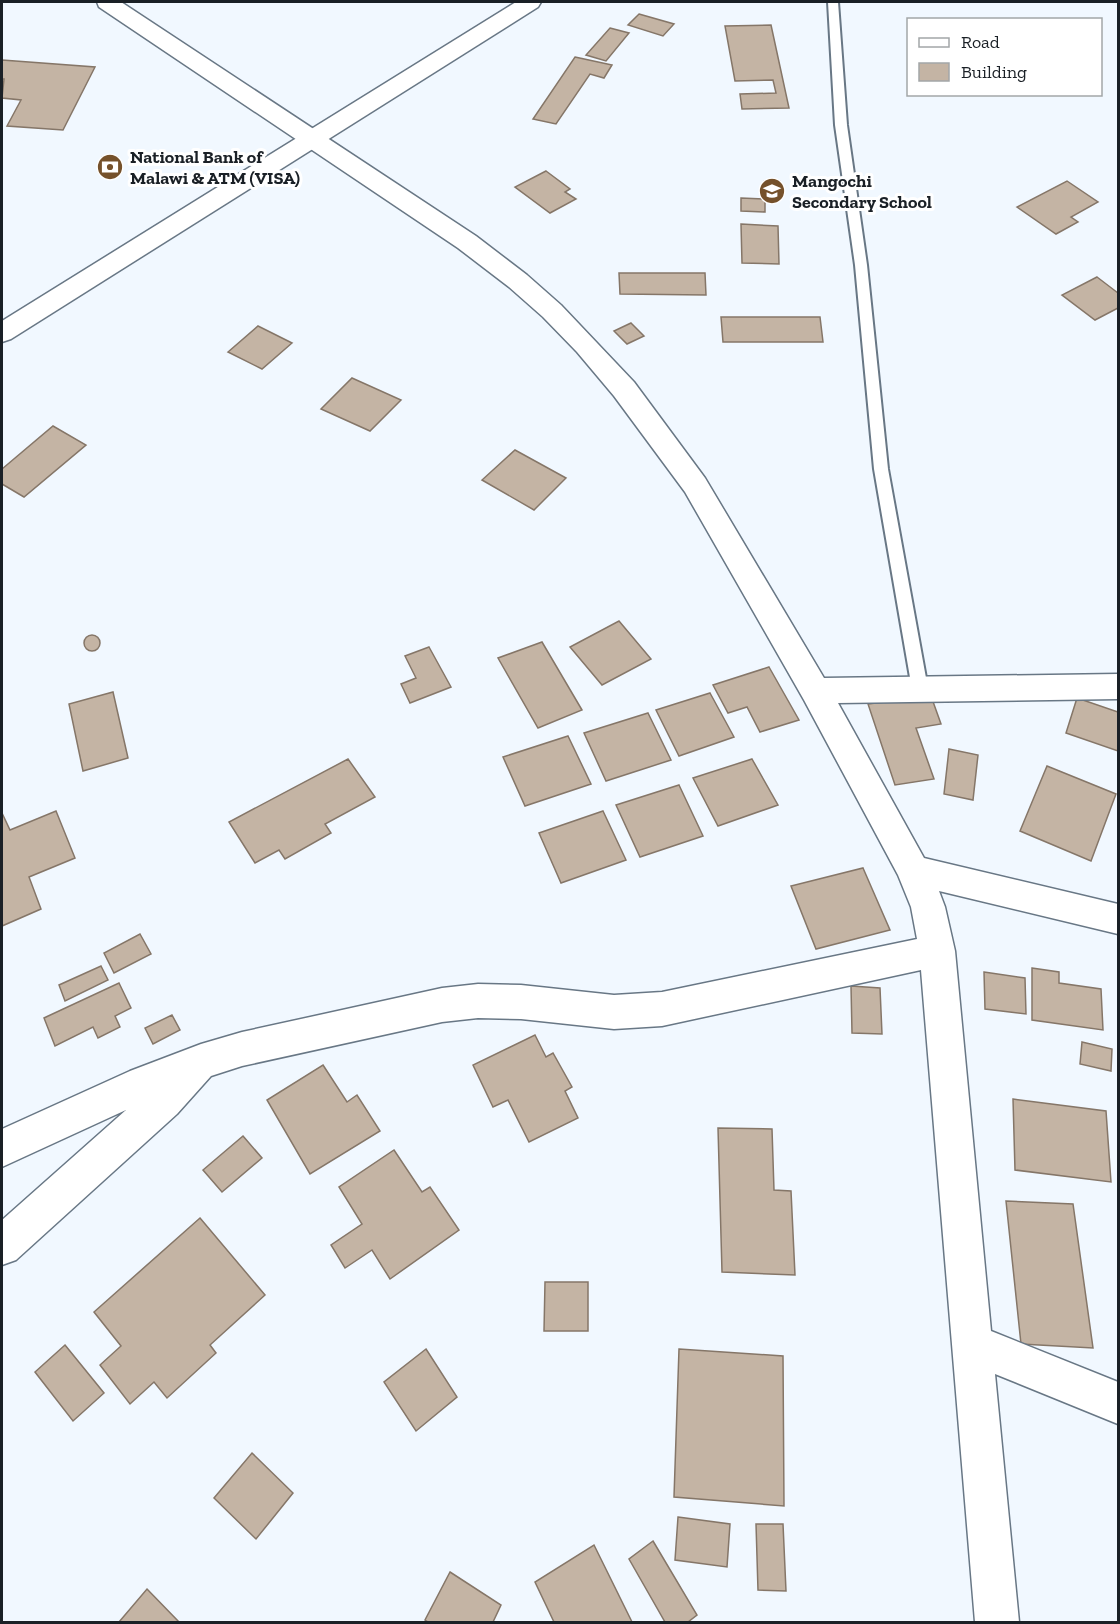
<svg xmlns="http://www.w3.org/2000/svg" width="1120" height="1624" font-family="'Zilla Slab',serif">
	<rect width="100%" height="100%" fill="#f1f8ff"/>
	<g fill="#c4b4a4" stroke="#857668" stroke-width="1.5">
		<path d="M 639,14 L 674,24 L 663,36 L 628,25 Z"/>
		<path d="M 771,25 L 789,108 L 742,109 L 740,94 L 776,93 L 773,80 L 735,81 L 725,26 Z"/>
		<path d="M 610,28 L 629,33 L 606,61 L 586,55 Z"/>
		<path d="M 575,57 L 612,65 L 604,78 L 590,74 L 556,124 L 533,119 Z"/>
		<path d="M 2,60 L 95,67 L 63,130 L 7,126 L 21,100 L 2,98 L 4,79 L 2,79 Z"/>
		<path d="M 546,171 L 570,189 L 565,192 L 576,199 L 550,213 L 515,187 Z"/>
		<path d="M 1067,181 L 1098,202 L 1071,217 L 1078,222 L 1056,234 L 1017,207 Z"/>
		<path d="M 741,198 L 765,199 L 765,212 L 741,211 Z"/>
		<path d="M 741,224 L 778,226 L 779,264 L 742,263 Z"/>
		<path d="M 619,273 L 705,273 L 706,295 L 620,294 Z"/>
		<path d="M 1097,277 L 1118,293 L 1118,308 L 1095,320 L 1062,295 Z"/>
		<path d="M 721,317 L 820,317 L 823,342 L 723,342 Z"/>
		<path d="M 631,323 L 644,336 L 627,344 L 614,331 Z"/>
		<path d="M 258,326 L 292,343 L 262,369 L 228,352 Z"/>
		<path d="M 352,378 L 401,400 L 370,431 L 321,409 Z"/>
		<path d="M 53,426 L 86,445 L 24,497 L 2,484 L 2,469 Z"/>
		<path d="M 515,450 L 566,478 L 534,510 L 482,480 Z"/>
		<path d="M 619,621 L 651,659 L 602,685 L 570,647 Z"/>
		<circle cx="92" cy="643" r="8"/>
		<path d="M 542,642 L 582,710 L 538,728 L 498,658 Z"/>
		<path d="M 429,647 L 451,687 L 410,703 L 401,684 L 416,678 L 405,656 Z"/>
		<path d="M 769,667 L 799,720 L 760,732 L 747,707 L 728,713 L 713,685 Z"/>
		<path d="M 113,692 L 128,758 L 83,771 L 69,704 Z"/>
		<path d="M 710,693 L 734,737 L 679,756 L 656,710 Z"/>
		<path d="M 931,696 L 941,724 L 916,728 L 934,779 L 895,785 L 868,704 Z"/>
		<path d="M 1077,698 L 1118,712 L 1118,751 L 1066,733 Z"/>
		<path d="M 648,713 L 671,760 L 606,781 L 584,733 Z"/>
		<path d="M 568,736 L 591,784 L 525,806 L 503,757 Z"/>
		<path d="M 949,749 L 978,755 L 973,800 L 944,794 Z"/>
		<path d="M 348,759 L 375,797 L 325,824 L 331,833 L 285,859 L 279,850 L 255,863 L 229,822 Z"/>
		<path d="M 752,759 L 778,805 L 718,826 L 693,778 Z"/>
		<path d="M 1047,766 L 1116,794 L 1091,861 L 1020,831 Z"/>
		<path d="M 679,785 L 703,836 L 640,857 L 616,805 Z"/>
		<path d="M 56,811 L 75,858 L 29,877 L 41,909 L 2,926 L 2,813 L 10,830 Z"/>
		<path d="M 603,811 L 626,860 L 561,883 L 539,833 Z"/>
		<path d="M 863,868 L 890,930 L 816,949 L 791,886 Z"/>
		<path d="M 140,934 L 151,954 L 114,973 L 104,953 Z"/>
		<path d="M 101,966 L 108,980 L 65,1001 L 59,985 Z"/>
		<path d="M 1032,968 L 1059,972 L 1059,983 L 1101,989 L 1103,1030 L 1032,1020 Z"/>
		<path d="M 984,972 L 1025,978 L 1026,1014 L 985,1009 Z"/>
		<path d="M 119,983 L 131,1008 L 115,1016 L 120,1027 L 98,1038 L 93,1027 L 55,1046 L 44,1018 Z"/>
		<path d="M 851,986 L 880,988 L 882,1034 L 852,1033 Z"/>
		<path d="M 172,1015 L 180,1030 L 153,1044 L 145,1028 Z"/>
		<path d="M 535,1035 L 546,1057 L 553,1053 L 572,1087 L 565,1091 L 578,1118 L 529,1142 L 508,1100 L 493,1107 L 473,1065 Z"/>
		<path d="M 1082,1042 L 1112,1049 L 1111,1071 L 1080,1064 Z"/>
		<path d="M 323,1065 L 347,1102 L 357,1095 L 380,1131 L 310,1174 L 267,1100 Z"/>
		<path d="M 1013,1099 L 1106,1111 L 1111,1182 L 1015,1170 Z"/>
		<path d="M 718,1128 L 772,1129 L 774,1190 L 791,1191 L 795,1275 L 722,1272 Z"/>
		<path d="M 243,1136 L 262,1158 L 222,1192 L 203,1170 Z"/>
		<path d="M 394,1150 L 422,1192 L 430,1187 L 459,1230 L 390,1279 L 372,1250 L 345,1268 L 331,1245 L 362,1224 L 339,1187 Z"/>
		<path d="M 1006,1201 L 1073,1204 L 1093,1348 L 1021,1344 Z"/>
		<path d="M 200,1218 L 265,1295 L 210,1345 L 216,1353 L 167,1398 L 154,1382 L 130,1404 L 100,1365 L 121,1346 L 94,1312 Z"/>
		<path d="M 545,1282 L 588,1282 L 588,1331 L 544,1331 Z"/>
		<path d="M 65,1345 L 104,1393 L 73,1421 L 35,1372 Z"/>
		<path d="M 426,1349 L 457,1397 L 416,1431 L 384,1382 Z"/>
		<path d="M 679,1349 L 783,1356 L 784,1506 L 674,1497 Z"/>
		<path d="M 252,1453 L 293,1493 L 256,1539 L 214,1498 Z"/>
		<path d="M 678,1517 L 730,1524 L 727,1567 L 675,1560 Z"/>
		<path d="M 756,1524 L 783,1524 L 786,1591 L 758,1590 Z"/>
		<path d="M 653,1541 L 697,1615 L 688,1622 L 665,1622 L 629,1559 Z"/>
		<path d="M 594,1545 L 632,1622 L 554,1622 L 535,1582 Z"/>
		<path d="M 450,1572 L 501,1605 L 493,1622 L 428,1622 L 425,1620 Z"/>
		<path d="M 147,1589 L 179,1622 L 119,1622 Z"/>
	</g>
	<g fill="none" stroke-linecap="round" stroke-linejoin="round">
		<g stroke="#687785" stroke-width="4">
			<path id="service" d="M 828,2 L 838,2 L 847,125 L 867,265 L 888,469 L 928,689 L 926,693 L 920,695 L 914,693 L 912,689 L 874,469 L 855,265 L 835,125 Z"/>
		</g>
		<g stroke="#687785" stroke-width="3">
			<path id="minor" d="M 97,2 L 121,2 L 476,236 L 527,275 L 561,305 L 634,382 L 705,478 L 824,678 L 1118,674 L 1118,699 L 838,703 L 924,858 L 1118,904 L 1118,934 L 939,891 L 945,907 L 955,951 L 991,1331 L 1118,1382 L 1118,1424 L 995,1374 L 1019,1622 L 975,1622 L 921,970 L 662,1026 L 614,1029 L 521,1019 L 478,1018 L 442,1022 L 242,1066 L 211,1076 L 177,1114 L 16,1260 L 2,1265 L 2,1220 L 126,1110 L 2,1167 L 2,1129 L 130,1071 L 201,1044 L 242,1032 L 442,988 L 478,984 L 521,985 L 614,995 L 662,992 L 917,939 L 911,907 L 898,875 L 804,700 L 685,492 L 614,396 L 577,352 L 543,317 L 509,287 L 458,248 L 99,7 Z"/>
		</g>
		<g stroke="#687785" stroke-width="3">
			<path id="trunk" d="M 516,2 L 541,2 L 538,7 L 11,339 L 2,342 L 2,321 Z"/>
		</g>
		<use href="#service" fill="#fff" fill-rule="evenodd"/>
		<use href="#minor" fill="#fff" fill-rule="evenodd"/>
		<use href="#trunk" fill="#fff" fill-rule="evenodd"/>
	</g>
	<defs>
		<g id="bank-disc" transform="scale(1.35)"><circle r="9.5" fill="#75512b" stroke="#fff"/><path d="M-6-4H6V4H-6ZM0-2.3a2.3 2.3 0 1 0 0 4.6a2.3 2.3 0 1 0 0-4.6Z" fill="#fff"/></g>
		<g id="school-disc" transform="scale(1.35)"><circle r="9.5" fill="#75512b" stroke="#fff"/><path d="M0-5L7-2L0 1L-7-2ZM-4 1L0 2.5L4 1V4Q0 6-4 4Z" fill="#fff"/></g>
	</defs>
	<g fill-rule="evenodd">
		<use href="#bank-disc" x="110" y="167"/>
		<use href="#school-disc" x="772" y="191"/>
	</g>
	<g text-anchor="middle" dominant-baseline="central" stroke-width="6" stroke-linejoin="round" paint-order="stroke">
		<g font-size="18" font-weight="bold" fill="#1a2026" stroke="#fff" text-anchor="start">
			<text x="130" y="157">National Bank of<tspan x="130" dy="21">Malawi &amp; ATM (VISA)</tspan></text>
			<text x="792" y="181">Mangochi<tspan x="792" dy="21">Secondary School</tspan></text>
		</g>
	</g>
	<rect width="1120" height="1624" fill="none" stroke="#1a2026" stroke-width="6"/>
	<rect x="907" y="18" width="195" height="78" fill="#ffffff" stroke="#a3a6a8" stroke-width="1.5"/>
	<rect x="919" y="38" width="30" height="9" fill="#ffffff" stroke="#a3a6a8" stroke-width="1.5"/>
	<text x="961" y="48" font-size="18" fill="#1a2026">Road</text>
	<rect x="919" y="63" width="30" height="18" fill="#c4b4a4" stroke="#a3a6a8" stroke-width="1.5"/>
	<text x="961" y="78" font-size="18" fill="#1a2026">Building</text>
</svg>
